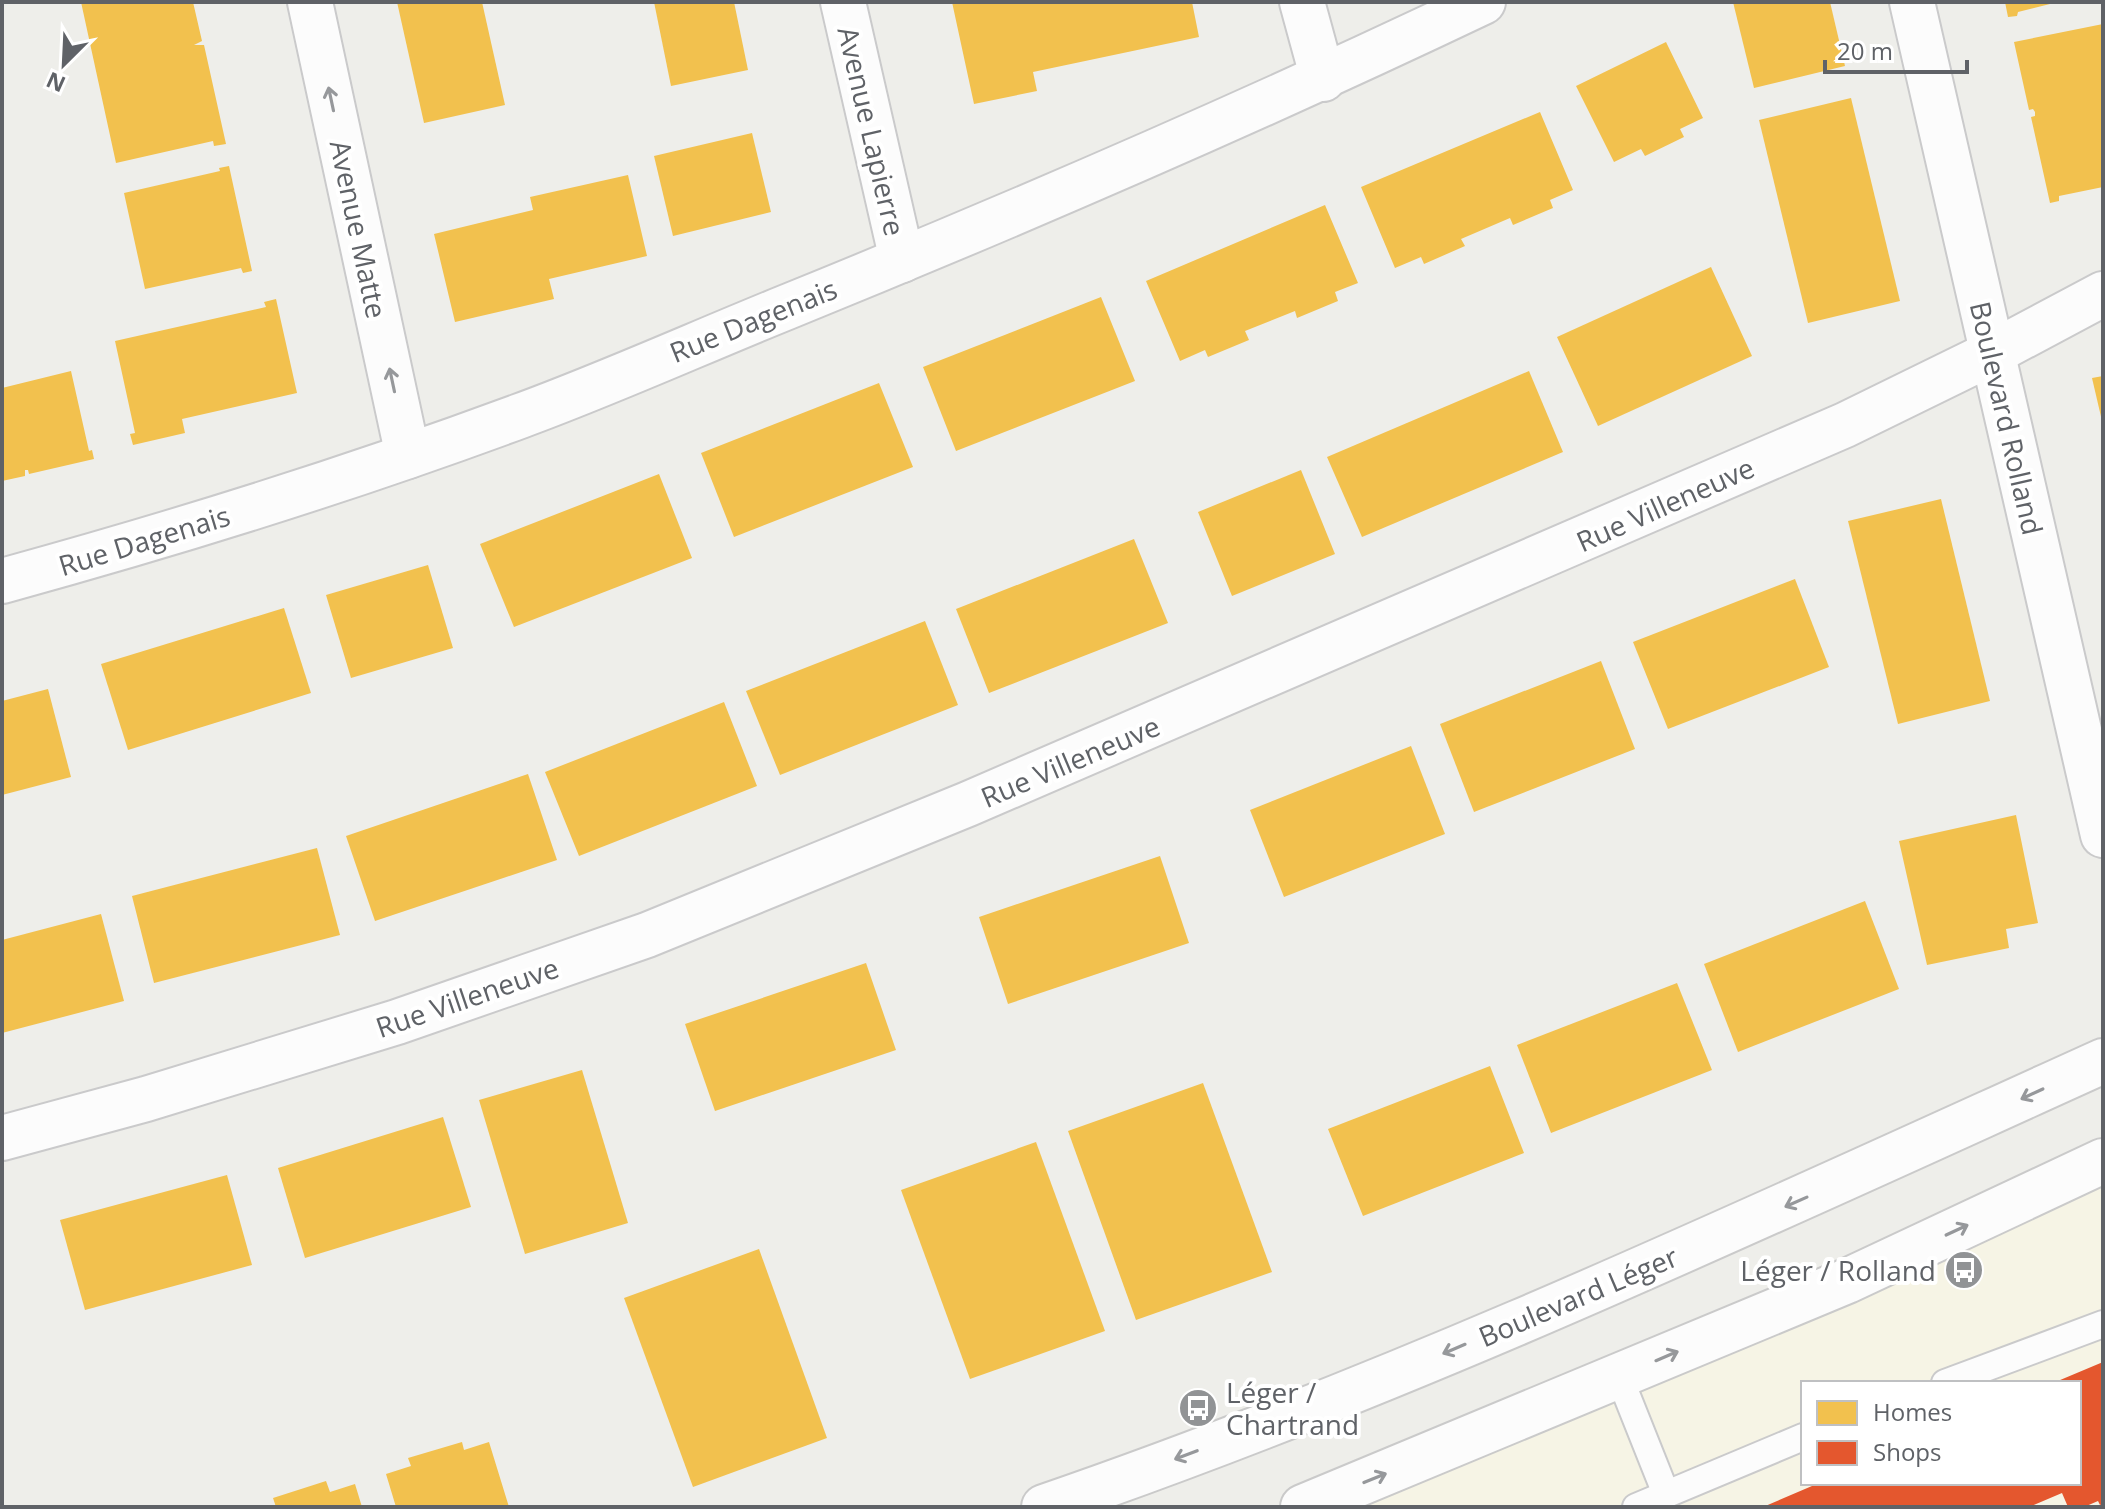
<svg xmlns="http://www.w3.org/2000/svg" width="2105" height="1509" font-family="'Open Sans',sans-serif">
	<rect width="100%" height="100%" fill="#eeeeea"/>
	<path fill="#f6f4e5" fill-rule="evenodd" d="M 2103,1161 L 2103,1507 L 1295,1507 ZM 1803,1383 L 2079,1383 L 2079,1483 L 1803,1483 Z"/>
	<g fill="#f2c14e">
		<path d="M 81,2 L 193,2 L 202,41 L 194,45 L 204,45 L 226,144 L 214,146 L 213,141 L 116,163 Z"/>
		<path d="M 397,2 L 482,2 L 505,105 L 424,123 Z"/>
		<path d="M 654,2 L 734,2 L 748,70 L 671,86 Z"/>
		<path d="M 952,2 L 1192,2 L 1199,37 L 1033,72 L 1037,91 L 974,104 Z"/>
		<path d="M 1733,2 L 1830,2 L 1845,66 L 1754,88 Z"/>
		<path d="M 2005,2 L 2054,2 L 2054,3 L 2018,12 L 2017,16 L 2008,17 Z"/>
		<path d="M 2103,24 L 2103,187 L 2059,196 L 2059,201 L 2050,203 L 2031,117 L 2035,116 L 2035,112 L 2033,109 L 2029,110 L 2014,42 Z"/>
		<path d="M 1666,42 L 1703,118 L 1680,129 L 1684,137 L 1645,156 L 1641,149 L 1614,162 L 1576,86 Z"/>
		<path d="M 1851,98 L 1900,301 L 1808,323 L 1759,120 Z"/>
		<path d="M 1540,112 L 1573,190 L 1550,200 L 1553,208 L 1513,225 L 1510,218 L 1461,239 L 1465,246 L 1424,264 L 1421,257 L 1395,268 L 1361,187 Z"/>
		<path d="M 752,133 L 771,212 L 673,236 L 654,156 Z"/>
		<path d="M 229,166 L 252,271 L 243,273 L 241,268 L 145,289 L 124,193 L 220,171 L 219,168 Z"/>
		<path d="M 628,175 L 647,256 L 549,279 L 554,299 L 455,322 L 434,234 L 533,210 L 530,197 Z"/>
		<path d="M 1325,205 L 1358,283 L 1335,292 L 1338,301 L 1297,318 L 1295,311 L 1245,331 L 1249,340 L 1208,357 L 1205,350 L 1180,361 L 1146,281 Z"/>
		<path d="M 1711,267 L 1752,356 L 1598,426 L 1557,337 Z"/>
		<path d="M 1101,297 L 1135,381 L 956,451 L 923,367 Z"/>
		<path d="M 276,299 L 297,393 L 182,419 L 185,433 L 133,445 L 130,434 L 135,433 L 115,341 L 266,307 L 264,302 Z"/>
		<path d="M 71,371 L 89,451 L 92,450 L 94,459 L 29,474 L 28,470 L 25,470 L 25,476 L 2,481 L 2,388 Z"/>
		<path d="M 1529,371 L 1563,452 L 1362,537 L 1327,457 Z"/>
		<path d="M 2103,376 L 2103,421 L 2102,421 L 2092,378 Z"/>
		<path d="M 879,383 L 913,467 L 734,537 L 701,453 Z"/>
		<path d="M 1301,470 L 1335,554 L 1232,596 L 1198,512 Z"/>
		<path d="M 659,474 L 692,558 L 514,627 L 480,544 Z"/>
		<path d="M 1941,499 L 1990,701 L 1898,724 L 1848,521 Z"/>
		<path d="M 1134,539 L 1168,623 L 989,693 L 956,609 Z"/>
		<path d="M 428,565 L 453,648 L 351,678 L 326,595 Z"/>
		<path d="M 1795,579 L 1829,667 L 1668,729 L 1633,642 Z"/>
		<path d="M 284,608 L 311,693 L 128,750 L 101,664 Z"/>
		<path d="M 925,621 L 958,705 L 780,775 L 746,691 Z"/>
		<path d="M 1601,661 L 1635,749 L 1474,812 L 1440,724 Z"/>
		<path d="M 48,689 L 71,777 L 2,795 L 2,701 Z"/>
		<path d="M 724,702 L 757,786 L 579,856 L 545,772 Z"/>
		<path d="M 1411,746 L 1445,834 L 1284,897 L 1250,810 Z"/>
		<path d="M 528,774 L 557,860 L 375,921 L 346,836 Z"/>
		<path d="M 2016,815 L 2038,923 L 2006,929 L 2009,948 L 1927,965 L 1899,841 Z"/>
		<path d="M 317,848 L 340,935 L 154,983 L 132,896 Z"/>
		<path d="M 1160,856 L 1189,943 L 1008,1004 L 979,917 Z"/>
		<path d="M 1865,901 L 1899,989 L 1738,1052 L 1704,964 Z"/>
		<path d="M 101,914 L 124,1001 L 2,1033 L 2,940 Z"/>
		<path d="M 866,963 L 896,1050 L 715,1111 L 685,1024 Z"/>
		<path d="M 1677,983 L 1712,1070 L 1551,1133 L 1517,1045 Z"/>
		<path d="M 1490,1066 L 1524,1153 L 1363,1216 L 1328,1129 Z"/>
		<path d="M 582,1070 L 628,1223 L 525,1254 L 479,1100 Z"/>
		<path d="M 1203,1083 L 1272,1272 L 1136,1320 L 1068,1131 Z"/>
		<path d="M 443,1117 L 471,1207 L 305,1258 L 278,1168 Z"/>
		<path d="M 1036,1142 L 1105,1331 L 970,1379 L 901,1190 Z"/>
		<path d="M 227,1175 L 252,1265 L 85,1310 L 60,1220 Z"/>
		<path d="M 759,1249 L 827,1438 L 693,1487 L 624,1298 Z"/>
		<path d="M 462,1442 L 464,1450 L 489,1442 L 509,1507 L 396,1507 L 386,1474 L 411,1466 L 408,1458 Z"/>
		<path d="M 326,1481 L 330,1492 L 355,1484 L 362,1507 L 276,1507 L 273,1498 Z"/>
	</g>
	<path fill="#e4572e" d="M 2103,1362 L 2103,1504 L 2100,1505 L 2098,1501 L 2084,1507 L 2068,1507 L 2062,1493 L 2029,1507 L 1763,1507 L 1819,1483 L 2079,1483 L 2079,1383 L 2053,1383 Z"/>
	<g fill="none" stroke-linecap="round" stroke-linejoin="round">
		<g stroke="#cacacb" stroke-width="30">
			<g id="service">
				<path d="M 1619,1376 L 1666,1494"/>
				<path d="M 1945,1383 L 2103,1324"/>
				<path d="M 1636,1507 L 1803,1437"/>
			</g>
		</g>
		<g stroke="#cacacb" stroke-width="48">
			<g id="minor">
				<path d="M 310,2 L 408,456"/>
				<path d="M 843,2 L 902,260"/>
				<path d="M 1302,2 L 1323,79"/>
				<path d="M 1912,2 L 2103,835"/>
				<path d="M 2,581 C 177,533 350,479 520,416 C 610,383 698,343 787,307 C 1021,212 1254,111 1483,2"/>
				<path d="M 2,1138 L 146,1099 L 397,1022 L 647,935 L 968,804 L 1845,425 L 1992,353 L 2103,294"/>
			</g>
		</g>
		<g stroke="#cacaca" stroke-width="48">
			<g id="secondary">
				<path d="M 1044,1507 C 1407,1382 1754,1219 2103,1061"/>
				<path d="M 1303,1507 L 1847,1281 L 2103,1161"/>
			</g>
		</g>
		<use href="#service" stroke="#fcfcfc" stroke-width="26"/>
		<use href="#minor" stroke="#fcfcfc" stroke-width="44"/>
		<use href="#secondary" stroke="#fcfcfc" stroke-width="44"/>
	</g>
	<defs><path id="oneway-shaft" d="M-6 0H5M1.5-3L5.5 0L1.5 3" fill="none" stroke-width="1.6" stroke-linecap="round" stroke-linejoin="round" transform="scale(2)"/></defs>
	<g stroke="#96989b">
		<use href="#oneway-shaft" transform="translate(331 99) rotate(-102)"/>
		<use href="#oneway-shaft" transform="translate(392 380) rotate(-102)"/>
		<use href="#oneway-shaft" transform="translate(2032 1094) rotate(155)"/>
		<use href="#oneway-shaft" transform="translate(1796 1202) rotate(156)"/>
		<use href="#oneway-shaft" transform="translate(1957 1230) rotate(-25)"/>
		<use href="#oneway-shaft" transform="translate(1454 1349) rotate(157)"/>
		<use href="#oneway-shaft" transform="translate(1667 1356) rotate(-23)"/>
		<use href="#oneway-shaft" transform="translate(1186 1455) rotate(159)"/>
		<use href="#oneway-shaft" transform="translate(1375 1478) rotate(-22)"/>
	</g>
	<defs>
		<g id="bus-disc" transform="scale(2)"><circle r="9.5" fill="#919395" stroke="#fff"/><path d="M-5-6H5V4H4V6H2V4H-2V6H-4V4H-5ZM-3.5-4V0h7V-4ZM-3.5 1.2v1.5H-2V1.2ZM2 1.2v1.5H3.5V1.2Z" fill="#fff"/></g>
	</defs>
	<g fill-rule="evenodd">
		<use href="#bus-disc" x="1964" y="1270"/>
		<use href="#bus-disc" x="1198" y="1408"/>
	</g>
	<g text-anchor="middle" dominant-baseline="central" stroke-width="8" stroke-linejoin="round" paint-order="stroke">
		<g font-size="28" fill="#5f6267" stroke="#fff">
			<text transform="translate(872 131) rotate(77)">Avenue Lapierre</text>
			<text transform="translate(359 229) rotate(78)">Avenue Matte</text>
			<text transform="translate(753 320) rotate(-22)">Rue Dagenais</text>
			<text transform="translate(2007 418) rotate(77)">Boulevard Rolland</text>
			<text transform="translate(1665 504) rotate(-24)">Rue Villeneuve</text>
			<text transform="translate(144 540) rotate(-17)">Rue Dagenais</text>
			<text transform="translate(1070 761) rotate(-23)">Rue Villeneuve</text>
			<text transform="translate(467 997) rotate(-19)">Rue Villeneuve</text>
			<text transform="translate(1578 1296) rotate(-23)">Boulevard Léger</text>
		</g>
		<g font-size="28" fill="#5f6267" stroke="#fff" text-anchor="end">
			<text x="1936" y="1270">Léger / Rolland</text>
			<text x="1226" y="1392" text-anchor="start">Léger /<tspan x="1226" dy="32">Chartrand</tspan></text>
		</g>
	</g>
	<rect width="2105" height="1509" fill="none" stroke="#5f6267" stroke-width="8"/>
	<rect x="1801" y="1381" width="280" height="104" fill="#ffffff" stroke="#bfc0c2" stroke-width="2"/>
	<rect x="1817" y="1401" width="40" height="24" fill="#f2c14e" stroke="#bfc0c2" stroke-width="2"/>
	<text x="1873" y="1421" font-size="24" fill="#5f6267">Homes</text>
	<rect x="1817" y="1441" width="40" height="24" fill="#e4572e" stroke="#bfc0c2" stroke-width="2"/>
	<text x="1873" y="1461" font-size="24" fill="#5f6267">Shops</text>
	<g transform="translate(64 64) rotate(204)" stroke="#ffffff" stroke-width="6" paint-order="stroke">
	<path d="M0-6L14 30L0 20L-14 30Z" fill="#5f6267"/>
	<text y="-12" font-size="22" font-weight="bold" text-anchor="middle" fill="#5f6267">N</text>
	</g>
	<path d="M1825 60v12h142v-12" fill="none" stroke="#5f6267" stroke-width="4"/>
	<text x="1837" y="60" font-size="24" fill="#5f6267" stroke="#ffffff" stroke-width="6" paint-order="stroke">20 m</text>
</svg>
